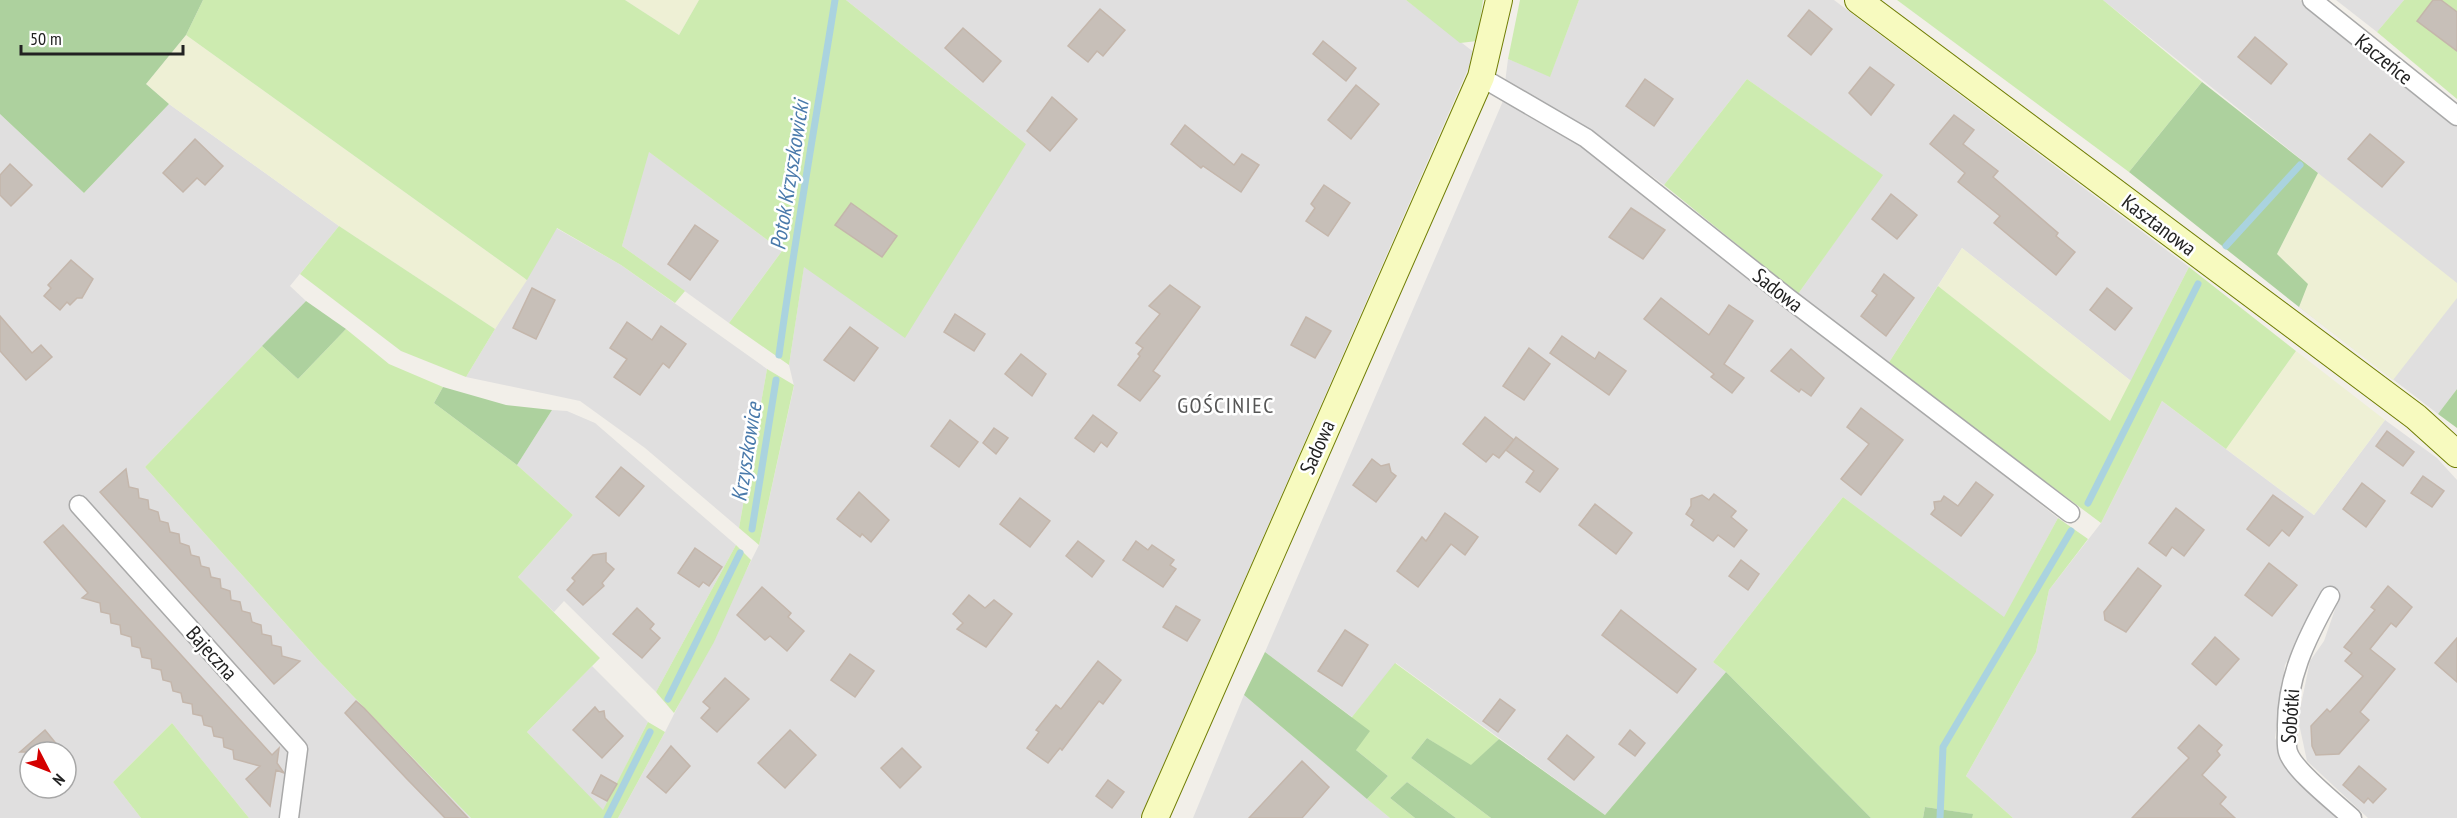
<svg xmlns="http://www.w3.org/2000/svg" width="2457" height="818" font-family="'PT Sans Narrow',sans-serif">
	<rect width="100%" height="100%" fill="#f2efe9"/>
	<g fill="#e0dfdf" fill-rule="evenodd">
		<path d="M 846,0 L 1406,0 L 1475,53 L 1140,818 L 618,818 L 665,732 L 759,545 L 794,386 L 789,365 L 804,266 L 1026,144 Z"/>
		<path d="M 1579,0 L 1834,0 L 2189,267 L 2131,381 L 1962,248 L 1888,364 L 1798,294 L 1882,175 L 1747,79 L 1664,185 L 1592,132 L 1505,83 L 1508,59 L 1550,76 Z"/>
		<path d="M 2103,0 L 2300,0 L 2457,127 L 2457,389 L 2438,414 L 2299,307 L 2307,284 L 2318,173 Z"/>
		<path d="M 2336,0 L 2404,0 L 2377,32 Z"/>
		<path d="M 1503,101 L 1584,145 L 2058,518 L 2004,618 L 1843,497 L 1713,662 L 1726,672 L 1605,815 L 1396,663 L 1352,717 L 1265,652 Z"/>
		<path d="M 169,104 L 339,226 L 290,286 L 306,301 L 145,467 L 321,663 L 471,818 L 249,818 L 172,723 L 113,782 L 141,818 L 0,818 L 0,114 L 84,193 ZM 30,752 L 66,752 L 66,788 L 30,788 Z"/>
		<path d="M 648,151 L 782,251 L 729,323 L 622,246 Z"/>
		<path d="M 556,228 L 621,265 L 767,369 L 739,528 L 645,448 L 580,401 L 466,377 Z"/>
		<path d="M 2162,401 L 2314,515 L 2385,420 L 2437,458 L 2457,480 L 2457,818 L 2368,818 L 2307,761 L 2298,719 L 2310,661 L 2324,641 L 2340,595 L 2324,587 L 2285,665 L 2275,738 L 2290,768 L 2338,818 L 2013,818 L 1966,776 L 2036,652 L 2049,590 L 2101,523 Z"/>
		<path d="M 552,410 L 567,411 L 595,423 L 736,545 L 656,692 L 564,601 L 554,612 L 518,577 L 573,515 L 517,465 Z"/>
		<path d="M 592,666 L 648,722 L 603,811 L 527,732 Z"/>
		<path d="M 1244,695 L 1390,818 L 1193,818 Z"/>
	</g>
	<g fill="#eef0d5">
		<path d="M 625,0 L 699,0 L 679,35 Z"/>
		<path d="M 186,35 L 527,280 L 495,329 L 339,226 L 169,104 L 146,84 Z"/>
		<path d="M 2318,173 L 2457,283 L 2457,298 L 2393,380 L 2299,307 L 2307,284 L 2277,254 Z"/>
		<path d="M 1962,248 L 2131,381 L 2110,422 L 1938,286 Z"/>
		<path d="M 2296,351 L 2385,420 L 2314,515 L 2226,449 Z"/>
	</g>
	<g fill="#cdebb0">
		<path d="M 203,0 L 625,0 L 679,35 L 699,0 L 846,0 L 1026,144 L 905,338 L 804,267 L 789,365 L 729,323 L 782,251 L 649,152 L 622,246 L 685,291 L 675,303 L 621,265 L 557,228 L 527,280 L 186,35 Z"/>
		<path d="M 1406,0 L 1483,0 L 1477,41 L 1460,43 Z"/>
		<path d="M 1520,0 L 1579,0 L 1550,77 L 1508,59 Z"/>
		<path d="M 1897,0 L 2103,0 L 2202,82 L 2129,172 Z"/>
		<path d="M 2404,0 L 2457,0 L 2457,99 L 2377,32 Z"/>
		<path d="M 1747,79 L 1883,175 L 1798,294 L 1664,185 Z"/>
		<path d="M 339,226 L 495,329 L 466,377 L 401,351 L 300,274 Z"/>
		<path d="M 2189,267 L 2296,351 L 2226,449 L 2162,401 L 2101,523 L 1888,364 L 1938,286 L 2110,421 Z"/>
		<path d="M 346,329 L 389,364 L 443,387 L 434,403 L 517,465 L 573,515 L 518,577 L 600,658 L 527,732 L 603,810 L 648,722 L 665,732 L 618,818 L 471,818 L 321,663 L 145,467 L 262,346 L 298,379 Z"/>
		<path d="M 767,369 L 794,385 L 759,545 L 739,528 Z"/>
		<path d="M 1843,497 L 2004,617 L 2058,518 L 2088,539 L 2049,590 L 2036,652 L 1966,776 L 2013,818 L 1972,818 L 1972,814 L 1925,807 L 1923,818 L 1871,818 L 1726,672 L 1713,662 Z"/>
		<path d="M 736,545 L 751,560 L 714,642 L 674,713 L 656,692 Z"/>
		<path d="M 1395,663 L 1499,739 L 1471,766 L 1427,738 L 1411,758 L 1491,818 L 1456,818 L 1407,782 L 1390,798 L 1415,818 L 1390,818 L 1367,799 L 1388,776 L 1356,750 L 1352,717 Z"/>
		<path d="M 172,723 L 249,818 L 141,818 L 113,782 Z"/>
	</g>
	<g fill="#add19e">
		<path d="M 0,0 L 203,0 L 186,35 L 146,84 L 169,104 L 84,193 L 0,114 Z"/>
		<path d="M 2202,82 L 2318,173 L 2277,254 L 2308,284 L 2299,307 L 2129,172 Z"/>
		<path d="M 306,301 L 346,329 L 298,379 L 262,346 Z"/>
		<path d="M 443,387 L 506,405 L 552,410 L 517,465 L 434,403 Z"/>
		<path d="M 2457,389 L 2457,428 L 2438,414 Z"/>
		<path d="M 1265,652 L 1370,731 L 1356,750 L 1388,776 L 1367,799 L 1244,695 Z"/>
		<path d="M 1726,672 L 1871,818 L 1491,818 L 1411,758 L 1427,738 L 1471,765 L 1499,739 L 1605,815 Z"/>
		<path d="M 1407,782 L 1456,818 L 1415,818 L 1390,798 Z"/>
		<path d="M 1925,807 L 1973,814 L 1972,818 L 1923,818 Z"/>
	</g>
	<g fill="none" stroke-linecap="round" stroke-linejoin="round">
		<g stroke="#aad3df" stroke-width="7">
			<path d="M 2226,246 L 2300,165"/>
			<path d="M 779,355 C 795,237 816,119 835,0"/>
			<path d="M 2088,503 L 2198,284"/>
			<path d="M 752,529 L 776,380"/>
			<path d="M 668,699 L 740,553"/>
			<path d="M 607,818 L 650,732"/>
			<path d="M 1940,818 L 1943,747 L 2071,531"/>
		</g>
	</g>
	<g fill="#c7bfb8" stroke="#c4b6ab" stroke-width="1.5">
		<path d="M 2433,0 L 2441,0 L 2457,12 L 2457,51 L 2417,21 Z"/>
		<path d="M 1100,9 L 1125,30 L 1103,56 L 1097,51 L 1088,62 L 1068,46 Z"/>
		<path d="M 1809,10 L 1832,29 L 1811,55 L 1788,36 Z"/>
		<path d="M 963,28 L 1001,61 L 983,82 L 945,48 Z"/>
		<path d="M 2255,37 L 2287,64 L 2271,84 L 2238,57 Z"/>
		<path d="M 1323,41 L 1356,68 L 1346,81 L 1313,54 Z"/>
		<path d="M 1870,67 L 1894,85 L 1871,115 L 1849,93 Z"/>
		<path d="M 1645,79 L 1673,99 L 1654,126 L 1626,106 Z"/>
		<path d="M 1356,85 L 1379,104 L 1351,139 L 1328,120 Z"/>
		<path d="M 1052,97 L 1077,119 L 1050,151 L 1027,131 Z"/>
		<path d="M 1954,115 L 1974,130 L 1963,144 L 1998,171 L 1993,177 L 2058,233 L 2056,236 L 2075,252 L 2056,275 L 1994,223 L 2000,216 L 1958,182 L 1965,173 L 1930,144 Z"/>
		<path d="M 1185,125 L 1234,165 L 1242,154 L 1259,165 L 1241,192 L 1203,166 L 1201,168 L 1171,144 Z"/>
		<path d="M 2370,134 L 2404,162 L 2382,187 L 2348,159 Z"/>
		<path d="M 195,139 L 223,166 L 205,185 L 197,178 L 183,192 L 163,173 Z"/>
		<path d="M 10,164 L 32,185 L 11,206 L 0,195 L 0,175 Z"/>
		<path d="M 1324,185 L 1350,203 L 1328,236 L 1306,221 L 1315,208 L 1311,204 Z"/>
		<path d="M 1891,194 L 1917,215 L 1897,239 L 1872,219 Z"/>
		<path d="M 851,203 L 897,236 L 882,257 L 835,225 Z"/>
		<path d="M 1631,208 L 1665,230 L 1643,259 L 1609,237 Z"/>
		<path d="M 695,225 L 718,241 L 690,280 L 668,264 Z"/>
		<path d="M 71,260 L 93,279 L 82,298 L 77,298 L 70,305 L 67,302 L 60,310 L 44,296 L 51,288 L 48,285 Z"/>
		<path d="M 1884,274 L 1914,298 L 1886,336 L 1861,316 L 1877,295 L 1872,291 Z"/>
		<path d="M 1170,285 L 1200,307 L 1153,371 L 1160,376 L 1140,401 L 1118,385 L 1140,356 L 1138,354 L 1143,348 L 1136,343 L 1160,314 L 1149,306 Z"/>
		<path d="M 532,288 L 555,300 L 536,339 L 513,328 Z"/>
		<path d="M 2107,288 L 2132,308 L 2115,330 L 2090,310 Z"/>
		<path d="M 1661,298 L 1709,335 L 1729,305 L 1753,321 L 1724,364 L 1744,378 L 1732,393 L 1711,377 L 1714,374 L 1644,319 Z"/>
		<path d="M 955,314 L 985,334 L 974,351 L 944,332 Z"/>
		<path d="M 0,316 L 32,353 L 41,345 L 52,357 L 26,380 L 0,351 Z"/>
		<path d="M 1306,317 L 1331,331 L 1315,358 L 1291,345 Z"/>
		<path d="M 627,322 L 652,340 L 661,326 L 686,344 L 669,368 L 663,363 L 640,395 L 614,377 L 627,359 L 610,348 Z"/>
		<path d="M 850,327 L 878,348 L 854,381 L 824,360 Z"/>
		<path d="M 1562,336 L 1595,359 L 1599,352 L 1626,371 L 1609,395 L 1550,353 Z"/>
		<path d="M 1529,348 L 1550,364 L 1524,400 L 1503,386 Z"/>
		<path d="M 1791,349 L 1824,378 L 1811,396 L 1801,389 L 1799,392 L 1771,371 Z"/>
		<path d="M 1021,354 L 1046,374 L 1032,396 L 1005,374 Z"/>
		<path d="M 1861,408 L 1903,440 L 1861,495 L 1841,479 L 1869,444 L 1847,427 Z"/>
		<path d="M 1093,415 L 1117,433 L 1107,447 L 1101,442 L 1094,452 L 1075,438 Z"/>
		<path d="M 1485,417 L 1514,440 L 1499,458 L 1493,454 L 1486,462 L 1463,444 Z"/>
		<path d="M 950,420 L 978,442 L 959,467 L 931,446 Z"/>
		<path d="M 994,428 L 1008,438 L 996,454 L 983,443 Z"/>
		<path d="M 2387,431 L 2414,452 L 2403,466 L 2376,446 Z"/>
		<path d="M 1516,437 L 1558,469 L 1540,492 L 1526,482 L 1534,471 L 1506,450 Z"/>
		<path d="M 1372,459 L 1381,466 L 1389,464 L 1391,472 L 1396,476 L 1376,502 L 1353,485 Z"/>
		<path d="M 621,467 L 644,486 L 619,516 L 596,497 Z"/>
		<path d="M 126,469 L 129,487 L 138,489 L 139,498 L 148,500 L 149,509 L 158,512 L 160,521 L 168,523 L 170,532 L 179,534 L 180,543 L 189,546 L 191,555 L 199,557 L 201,566 L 209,568 L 211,577 L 220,579 L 221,588 L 230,591 L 231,600 L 240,602 L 242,611 L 250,613 L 252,622 L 261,625 L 262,634 L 271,636 L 272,645 L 281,647 L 282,656 L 300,661 L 274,684 L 100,492 Z"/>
		<path d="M 2423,476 L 2444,491 L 2432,507 L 2411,493 Z"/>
		<path d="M 1976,482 L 1993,495 L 1961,536 L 1931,514 L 1935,509 L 1934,502 L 1941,501 L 1944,496 L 1958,506 Z"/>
		<path d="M 2362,483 L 2385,501 L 2366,527 L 2343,509 Z"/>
		<path d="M 859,492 L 889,520 L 871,542 L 862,534 L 860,537 L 837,519 Z"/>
		<path d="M 1714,494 L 1736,511 L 1731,517 L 1747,530 L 1734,547 L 1718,535 L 1713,541 L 1691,525 L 1694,520 L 1686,514 L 1691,506 L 1691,499 L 1702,495 L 1709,500 Z"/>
		<path d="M 2273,495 L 2303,517 L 2289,536 L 2282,530 L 2269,546 L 2247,529 Z"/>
		<path d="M 1020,498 L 1050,521 L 1030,547 L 1000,524 Z"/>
		<path d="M 1595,504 L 1632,533 L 1616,554 L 1579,525 Z"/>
		<path d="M 2176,508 L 2204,530 L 2184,556 L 2172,547 L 2166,556 L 2149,543 Z"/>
		<path d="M 1445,513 L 1478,537 L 1465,555 L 1451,544 L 1418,587 L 1397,571 L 1422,537 L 1426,541 Z"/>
		<path d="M 63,525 L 272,755 L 279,748 L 277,763 L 284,773 L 276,770 L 270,806 L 246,779 L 260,766 L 234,759 L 233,750 L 224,747 L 223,738 L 214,736 L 212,727 L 204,725 L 202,716 L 193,714 L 192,704 L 183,702 L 181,693 L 173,691 L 171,682 L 163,680 L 161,670 L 152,668 L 151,659 L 142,657 L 140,648 L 132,646 L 131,637 L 121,634 L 120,625 L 111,623 L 110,614 L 101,612 L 100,603 L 82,598 L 88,593 L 44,542 Z"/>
		<path d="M 1078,541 L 1104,561 L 1092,577 L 1066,556 Z"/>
		<path d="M 1136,541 L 1148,550 L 1152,545 L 1174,560 L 1170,565 L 1176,569 L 1163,587 L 1123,560 Z"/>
		<path d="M 695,548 L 722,567 L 709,586 L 703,582 L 699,587 L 678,573 Z"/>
		<path d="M 606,553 L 606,562 L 614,569 L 602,583 L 604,586 L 583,605 L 567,590 L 575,581 L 572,578 L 593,555 Z"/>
		<path d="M 1741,560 L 1759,574 L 1748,590 L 1729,576 Z"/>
		<path d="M 2269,563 L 2297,585 L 2272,616 L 2245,595 Z"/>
		<path d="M 2138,568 L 2161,586 L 2126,632 L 2105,620 L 2104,612 Z"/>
		<path d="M 2388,586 L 2412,607 L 2396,627 L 2391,623 L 2370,649 L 2395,669 L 2360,712 L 2369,720 L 2339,754 L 2316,755 L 2312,746 L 2311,726 L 2327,709 L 2330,712 L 2363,676 L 2345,661 L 2352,653 L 2344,647 L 2375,610 L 2371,607 Z"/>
		<path d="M 762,587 L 791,613 L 788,617 L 804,631 L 787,651 L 770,636 L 765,640 L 737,615 Z"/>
		<path d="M 969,595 L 985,608 L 994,600 L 1012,614 L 986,647 L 957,629 L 963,623 L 953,614 Z"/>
		<path d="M 1176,606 L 1200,620 L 1187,641 L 1163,627 Z"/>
		<path d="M 637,608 L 654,624 L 650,629 L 660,638 L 642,658 L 613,634 Z"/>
		<path d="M 1621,610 L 1696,669 L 1677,693 L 1602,635 Z"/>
		<path d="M 1345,630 L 1368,645 L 1342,686 L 1318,671 Z"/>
		<path d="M 2215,637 L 2239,659 L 2216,685 L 2192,664 Z"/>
		<path d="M 2457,638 L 2457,682 L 2435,663 Z"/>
		<path d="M 850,654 L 874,671 L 855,697 L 831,680 Z"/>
		<path d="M 1098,661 L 1121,680 L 1103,704 L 1099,701 L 1062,750 L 1060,748 L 1048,763 L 1027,748 L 1039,732 L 1036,730 L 1056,705 L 1061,709 Z"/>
		<path d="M 725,678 L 749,699 L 717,732 L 701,718 L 710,708 L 703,702 Z"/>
		<path d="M 1500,699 L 1515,710 L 1498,732 L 1483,721 Z"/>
		<path d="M 356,701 L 364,708 L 468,818 L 445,818 L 406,778 L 345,713 Z"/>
		<path d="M 595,707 L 599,712 L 604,711 L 605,718 L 623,736 L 602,758 L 573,730 Z"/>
		<path d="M 2199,725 L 2222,745 L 2217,751 L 2220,755 L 2202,775 L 2226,797 L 2220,804 L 2235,818 L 2132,818 L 2189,758 L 2178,748 Z"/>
		<path d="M 45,730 L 63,752 L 20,752 Z"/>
		<path d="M 790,730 L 816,755 L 785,788 L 758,763 Z"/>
		<path d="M 1630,730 L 1645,743 L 1635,756 L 1619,744 Z"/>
		<path d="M 1567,735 L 1594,757 L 1574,780 L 1548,759 Z"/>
		<path d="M 671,746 L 690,766 L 666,793 L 647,777 Z"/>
		<path d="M 902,748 L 921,767 L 900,788 L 881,768 Z"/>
		<path d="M 1302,761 L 1329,787 L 1302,818 L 1249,818 Z"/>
		<path d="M 2359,766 L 2386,789 L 2373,803 L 2368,798 L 2364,803 L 2343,785 Z"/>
		<path d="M 601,775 L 617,784 L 607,801 L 592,793 Z"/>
		<path d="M 1108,780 L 1124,792 L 1112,808 L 1096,796 Z"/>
	</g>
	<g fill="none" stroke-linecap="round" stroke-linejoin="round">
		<g stroke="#a9a9a9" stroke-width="21">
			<g id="street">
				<path d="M 2312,0 L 2457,116"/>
				<path d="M 1481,77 L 1586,138 L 1788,298 L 2070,513"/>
				<path d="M 79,505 L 298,749 L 289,818"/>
				<path d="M 2330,596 C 2306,639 2286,679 2287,729 C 2287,736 2286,746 2288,752 C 2293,770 2337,804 2352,818"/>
			</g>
		</g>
		<g stroke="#707d05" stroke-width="28">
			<g id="secondary">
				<path d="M 1858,0 L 2416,417 L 2457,454"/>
				<path d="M 1155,818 L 1481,77 L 1499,0"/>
			</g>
		</g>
		<use href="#street" stroke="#fff" stroke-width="18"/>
		<use href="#secondary" stroke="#f7fabf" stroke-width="26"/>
	</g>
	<g text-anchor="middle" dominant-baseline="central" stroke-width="5" stroke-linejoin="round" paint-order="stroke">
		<g font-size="21" fill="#222" stroke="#fff">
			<text transform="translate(2384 59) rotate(39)">Kaczeńce</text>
			<text transform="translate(2159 225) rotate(37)">Kasztanowa</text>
			<text transform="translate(1778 290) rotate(38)">Sadowa</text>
			<text transform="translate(1317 447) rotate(-66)">Sadowa</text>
			<text transform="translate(212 653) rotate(48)">Bajeczna</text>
			<text transform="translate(2290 716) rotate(-86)">Sobótki</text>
		</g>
		<g font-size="22" font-style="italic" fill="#4a7aab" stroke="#fff">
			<text transform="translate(789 175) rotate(-81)">Potok Krzyszkowicki</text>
			<text transform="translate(746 452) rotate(-81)">Krzyszkowice</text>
		</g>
		<g font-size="22" letter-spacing="1.5" fill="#555" stroke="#fff">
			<text x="1226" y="405">GOŚCINIEC</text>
		</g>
	</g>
	<g transform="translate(48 770) rotate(132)"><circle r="28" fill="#ffffff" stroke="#a7a7a7" stroke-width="1.5"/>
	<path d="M0-4.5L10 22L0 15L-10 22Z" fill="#d40000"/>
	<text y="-9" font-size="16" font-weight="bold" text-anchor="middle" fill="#222222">N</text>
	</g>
	<path d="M21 45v9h162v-9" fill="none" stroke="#222222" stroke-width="3"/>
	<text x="30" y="45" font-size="18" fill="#222222" stroke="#ffffff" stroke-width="4.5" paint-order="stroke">50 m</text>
</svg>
